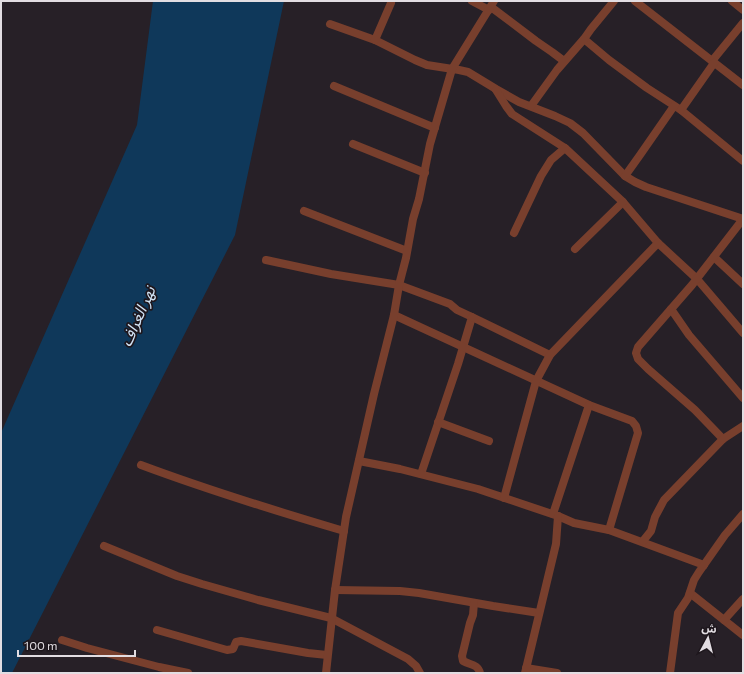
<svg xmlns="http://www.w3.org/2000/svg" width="744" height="674" font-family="Commissioner,'Noto Sans Arabic',sans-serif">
	<rect width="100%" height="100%" fill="#272027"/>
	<path fill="#0f385a" d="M 153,1 L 284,1 L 235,235 L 12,673 L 1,673 L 1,433 L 137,125 Z"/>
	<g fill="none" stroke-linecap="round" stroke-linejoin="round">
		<g stroke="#783f2d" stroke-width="8">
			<path d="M 472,1 L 489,10"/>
			<path d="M 635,1 L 743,85"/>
			<path d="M 732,1 L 743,10"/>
			<path d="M 491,7 L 536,41 L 552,52 L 564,61"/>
			<path d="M 330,24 L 375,40 L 415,60 L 427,65 L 459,70 L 468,72 L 496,89 L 519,102 L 555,116 L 570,123 L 583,133 L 625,176 L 635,182 L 646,187 L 743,219"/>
			<path d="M 584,39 L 609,60 L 647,88 L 681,110 L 743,161"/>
			<path d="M 375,40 L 391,3"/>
			<path d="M 712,61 L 743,23"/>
			<path d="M 334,86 L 435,128"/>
			<path d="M 496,90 L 506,106 L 512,114 L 565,148 L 623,202 L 658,243 L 697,279 L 743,333"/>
			<path d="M 531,106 L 557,70 L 584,39 L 591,29 L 614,1"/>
			<path d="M 681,110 L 714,63"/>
			<path d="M 353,144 L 425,173"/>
			<path d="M 625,176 L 640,155 L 674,106"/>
			<path d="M 304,211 L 407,251"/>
			<path d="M 514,233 L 541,176 L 551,160 L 565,148"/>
			<path d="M 575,249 L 623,202"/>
			<path d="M 714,257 L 743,284"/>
			<path d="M 266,260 L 331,274 L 399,285 L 450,304 L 457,310 L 472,317 L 458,364 L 421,474"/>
			<path d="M 671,309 L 689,335 L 743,398"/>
			<path d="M 394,315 L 589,405 L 632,421 L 636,426 L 638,433 L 609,530"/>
			<path d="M 472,317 L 550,355"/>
			<path d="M 438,422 L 489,441"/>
			<path d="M 723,439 L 695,410 L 648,369 L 638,359 L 636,353 L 638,347 L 692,285 L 743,219"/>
			<path d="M 359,461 L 400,469 L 478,489 L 558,516 L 574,523 L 609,530 L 704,565"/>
			<path d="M 141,465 C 208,490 276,511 344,531"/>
			<path d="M 504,498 L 536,381 L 550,355 L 658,243"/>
			<path d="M 553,514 L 589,405"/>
			<path d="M 643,541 L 651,531 L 655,517 L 664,500 L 723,439 L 743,426"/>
			<path d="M 104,546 L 177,576 L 202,584 L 258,600 L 331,618 L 408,659 L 416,666 L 420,673"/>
			<path d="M 335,590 L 400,591 L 419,593 L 493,606 L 539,613"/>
			<path d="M 690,593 L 743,635"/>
			<path d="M 474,603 L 473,615 L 470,623 L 462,656 L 463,661 C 470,665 478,664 480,673"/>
			<path d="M 724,620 L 743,599"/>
			<path d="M 157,630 L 227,650 L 233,649 L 236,642 L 241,641 L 308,653 L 327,655"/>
			<path d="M 62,640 L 87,648 L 159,667 L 188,673"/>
			<path d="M 526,668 L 557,673"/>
			<path d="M 326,673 L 335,590 L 346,517 L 374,394 L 394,315 L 399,285 L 406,258 L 413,219 L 419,199 L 430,144 L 452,69 L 494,1"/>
			<path d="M 525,673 L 556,544 L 558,516"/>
			<path d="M 670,673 L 678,613 L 688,598 L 694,580 L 699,572 L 725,535 L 743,514"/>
		</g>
	</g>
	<g text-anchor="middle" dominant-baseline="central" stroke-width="3.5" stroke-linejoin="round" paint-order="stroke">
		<g font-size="16" font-style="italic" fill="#d2e4f6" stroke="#1e171d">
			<text transform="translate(137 316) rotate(-66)">نهر الغراف</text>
		</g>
	</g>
	<rect width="744" height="674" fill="none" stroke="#e2dde2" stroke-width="4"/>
	<g transform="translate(708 638) rotate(7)" stroke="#1e171d" stroke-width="3" paint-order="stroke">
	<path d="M0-3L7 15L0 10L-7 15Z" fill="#e2dde2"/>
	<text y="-6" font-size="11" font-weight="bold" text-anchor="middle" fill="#e2dde2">ش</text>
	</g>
	<path d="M18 650v6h117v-6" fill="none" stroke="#e2dde2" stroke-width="2"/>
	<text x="24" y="650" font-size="12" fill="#e2dde2" stroke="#1e171d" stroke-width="3" paint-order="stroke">100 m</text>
</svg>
